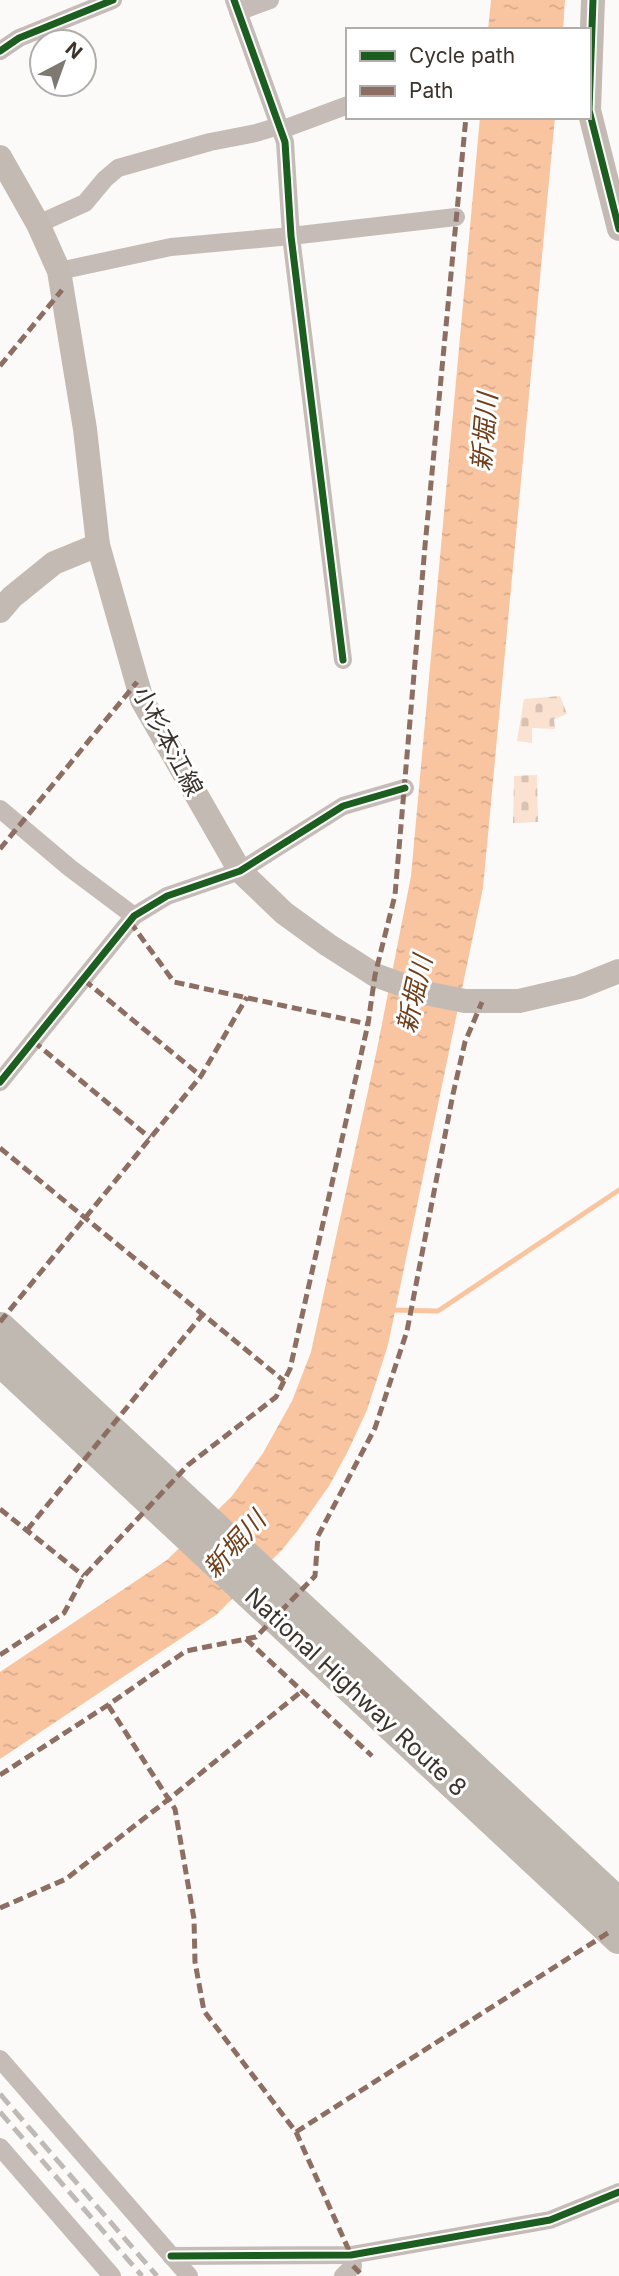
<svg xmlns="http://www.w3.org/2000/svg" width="619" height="2276" font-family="Inter,'Noto Sans JP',sans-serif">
	<defs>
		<pattern id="cemetery-stones" width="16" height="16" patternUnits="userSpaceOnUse" patternTransform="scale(1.75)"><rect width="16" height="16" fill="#fae1d0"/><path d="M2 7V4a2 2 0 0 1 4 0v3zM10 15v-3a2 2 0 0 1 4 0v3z" fill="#d7c2b3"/></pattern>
		<pattern id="water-ripples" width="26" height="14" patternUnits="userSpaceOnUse" patternTransform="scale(1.75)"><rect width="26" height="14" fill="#f9c5a1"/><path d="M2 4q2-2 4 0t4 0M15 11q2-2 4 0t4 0" fill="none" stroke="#d6aa8b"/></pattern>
	</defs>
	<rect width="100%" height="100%" fill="#fcfaf8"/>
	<g fill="url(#cemetery-stones)">
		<path d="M 560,696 L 567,714 L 554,719 L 555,729 L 532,728 L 532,743 L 517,741 L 524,699 Z"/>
		<path d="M 537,775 L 538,822 L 513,823 L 514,776 Z"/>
	</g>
	<g fill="url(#water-ripples)">
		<path d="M 491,0 L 565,0 L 563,30 L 488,30 Z"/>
		<path d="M 480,117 L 555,117 L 483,888 L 388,1345 L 367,1410 L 348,1451 L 329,1486 L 298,1530 L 282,1550 L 216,1615 L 0,1759 L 0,1672 L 167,1560 L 232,1496 L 263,1453 L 292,1401 L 311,1352 L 376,1054 L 411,876 Z"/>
	</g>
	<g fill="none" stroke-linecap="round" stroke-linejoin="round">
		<path stroke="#f9c5a1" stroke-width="5" d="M 389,1310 L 438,1311 L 619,1190"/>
		<g stroke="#c5bcb7" stroke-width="18">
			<path d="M 234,0 L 285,142 L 291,236 L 343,660"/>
			<path d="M 238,12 L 270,0"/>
			<path d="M 0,51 L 19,38 L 113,0"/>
			<path d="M 281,130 L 348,105"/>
			<path d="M 38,224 L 85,203 L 105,179 L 118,168 L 210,142 L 256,133 L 279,126"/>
			<path d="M 59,271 L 171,247 L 291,236 L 456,217"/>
			<path d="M 0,809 L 70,868 L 134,916"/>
			<path d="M 0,1082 L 134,916 L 167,896 L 240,871 L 343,806 L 405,788"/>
			<path d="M 0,2059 L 189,2276"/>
			<path d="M 0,2147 L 112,2276"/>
			<path d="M 171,2256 L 351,2255 L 550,2220 L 619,2192"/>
			<path d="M 343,2276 L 353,2266 L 351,2255"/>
		</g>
		<g stroke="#c4bab4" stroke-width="24">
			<path d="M 593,0 L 589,110 L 619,229"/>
			<path d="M 0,157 L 38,224 L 59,271 L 85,429 L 98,545 L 142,700 L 240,871 L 284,913 L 328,945 L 375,975 L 425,993 L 465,1001 L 519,1001 L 579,987 L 619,971"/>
			<path d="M 0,611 L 12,597 L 54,563 L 98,545"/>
		</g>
		<g stroke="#c0b9b2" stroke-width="32">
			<path d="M 0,1328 L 619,1904"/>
			<path d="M 0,1360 L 619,1938"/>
		</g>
		<g stroke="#c0bab7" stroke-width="5" stroke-dasharray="14 7" stroke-linecap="butt">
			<path d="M 0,2094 L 157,2276"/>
			<path d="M 0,2112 L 142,2276"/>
		</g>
		<g stroke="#8d6e63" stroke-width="5" stroke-dasharray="10 5" stroke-linecap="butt">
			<path d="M 0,366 L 62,290"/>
			<path d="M 0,849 L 137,682"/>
			<path d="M 130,922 L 174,982 L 368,1024"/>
			<path d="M 84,980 L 201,1076"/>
			<path d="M 33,1041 L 150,1138"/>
			<path d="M 0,1148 L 284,1381"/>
			<path d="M 0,1322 L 201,1076 L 247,997"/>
			<path d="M 0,1509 L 84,1576"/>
			<path d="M 27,1530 L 203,1314"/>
			<path d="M 246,1639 L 372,1756"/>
			<path d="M 0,1655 L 64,1613 L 84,1576 L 188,1465 L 276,1397 L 290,1369 L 368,1024 L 375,975 L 395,895 L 425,546 L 466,117"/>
			<path d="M 108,1705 L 175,1809 L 194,1919 L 195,1962 L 204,2011 L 296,2132 L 351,2255"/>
			<path d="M 0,1775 L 108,1705 L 186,1651 L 256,1637 L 315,1576 L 318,1536 L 375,1428 L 407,1331 L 453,1094 L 465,1042 L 482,1002"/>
			<path d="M 0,1908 L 66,1879 L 169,1799 L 302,1691"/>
			<path d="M 296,2132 L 611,1931"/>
			<path d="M 353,2266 L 363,2276"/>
		</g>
		<g stroke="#fff" stroke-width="11">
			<g id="cycleway">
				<path d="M 234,0 L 285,142 L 291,236 L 343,660"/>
				<path d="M 593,0 L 589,110 L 619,229"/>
				<path d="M 0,51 L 19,38 L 113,0"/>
				<path d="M 0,1082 L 134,916 L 167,896 L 240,871 L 343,806 L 405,788"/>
				<path d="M 171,2256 L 351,2255 L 550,2220 L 619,2192"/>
			</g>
		</g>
		<use href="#cycleway" stroke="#1b5e20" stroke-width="7"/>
	</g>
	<g text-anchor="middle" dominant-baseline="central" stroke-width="6" stroke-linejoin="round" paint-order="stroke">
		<g font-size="24" fill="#3c332d" stroke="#fff">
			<text transform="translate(168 741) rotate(62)">小杉本江線</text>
			<text transform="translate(356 1692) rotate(43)">National Highway Route 8</text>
		</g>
		<g font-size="26" font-style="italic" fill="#6f3f1b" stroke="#fff">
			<text transform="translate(484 432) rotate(-85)">新堀川</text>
			<text transform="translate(414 994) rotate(-77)">新堀川</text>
			<text transform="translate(234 1544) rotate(-48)">新堀川</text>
		</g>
	</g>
	<rect x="346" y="28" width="245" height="91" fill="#ffffff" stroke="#b1adab" stroke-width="2"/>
	<rect x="360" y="51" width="35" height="10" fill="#1b5e20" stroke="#b1adab" stroke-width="2"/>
	<text x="409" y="63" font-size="21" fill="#3c332d">Cycle path</text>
	<rect x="360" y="86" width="35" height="10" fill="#8d6e63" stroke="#b1adab" stroke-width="2"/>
	<text x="409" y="98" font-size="21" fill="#3c332d">Path</text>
	<g transform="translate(63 63) rotate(41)"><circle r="33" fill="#ffffff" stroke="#b1adab" stroke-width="2"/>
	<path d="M0-5L12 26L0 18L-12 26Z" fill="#7f7974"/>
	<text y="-10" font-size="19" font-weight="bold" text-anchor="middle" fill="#3c332d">N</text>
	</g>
</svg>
